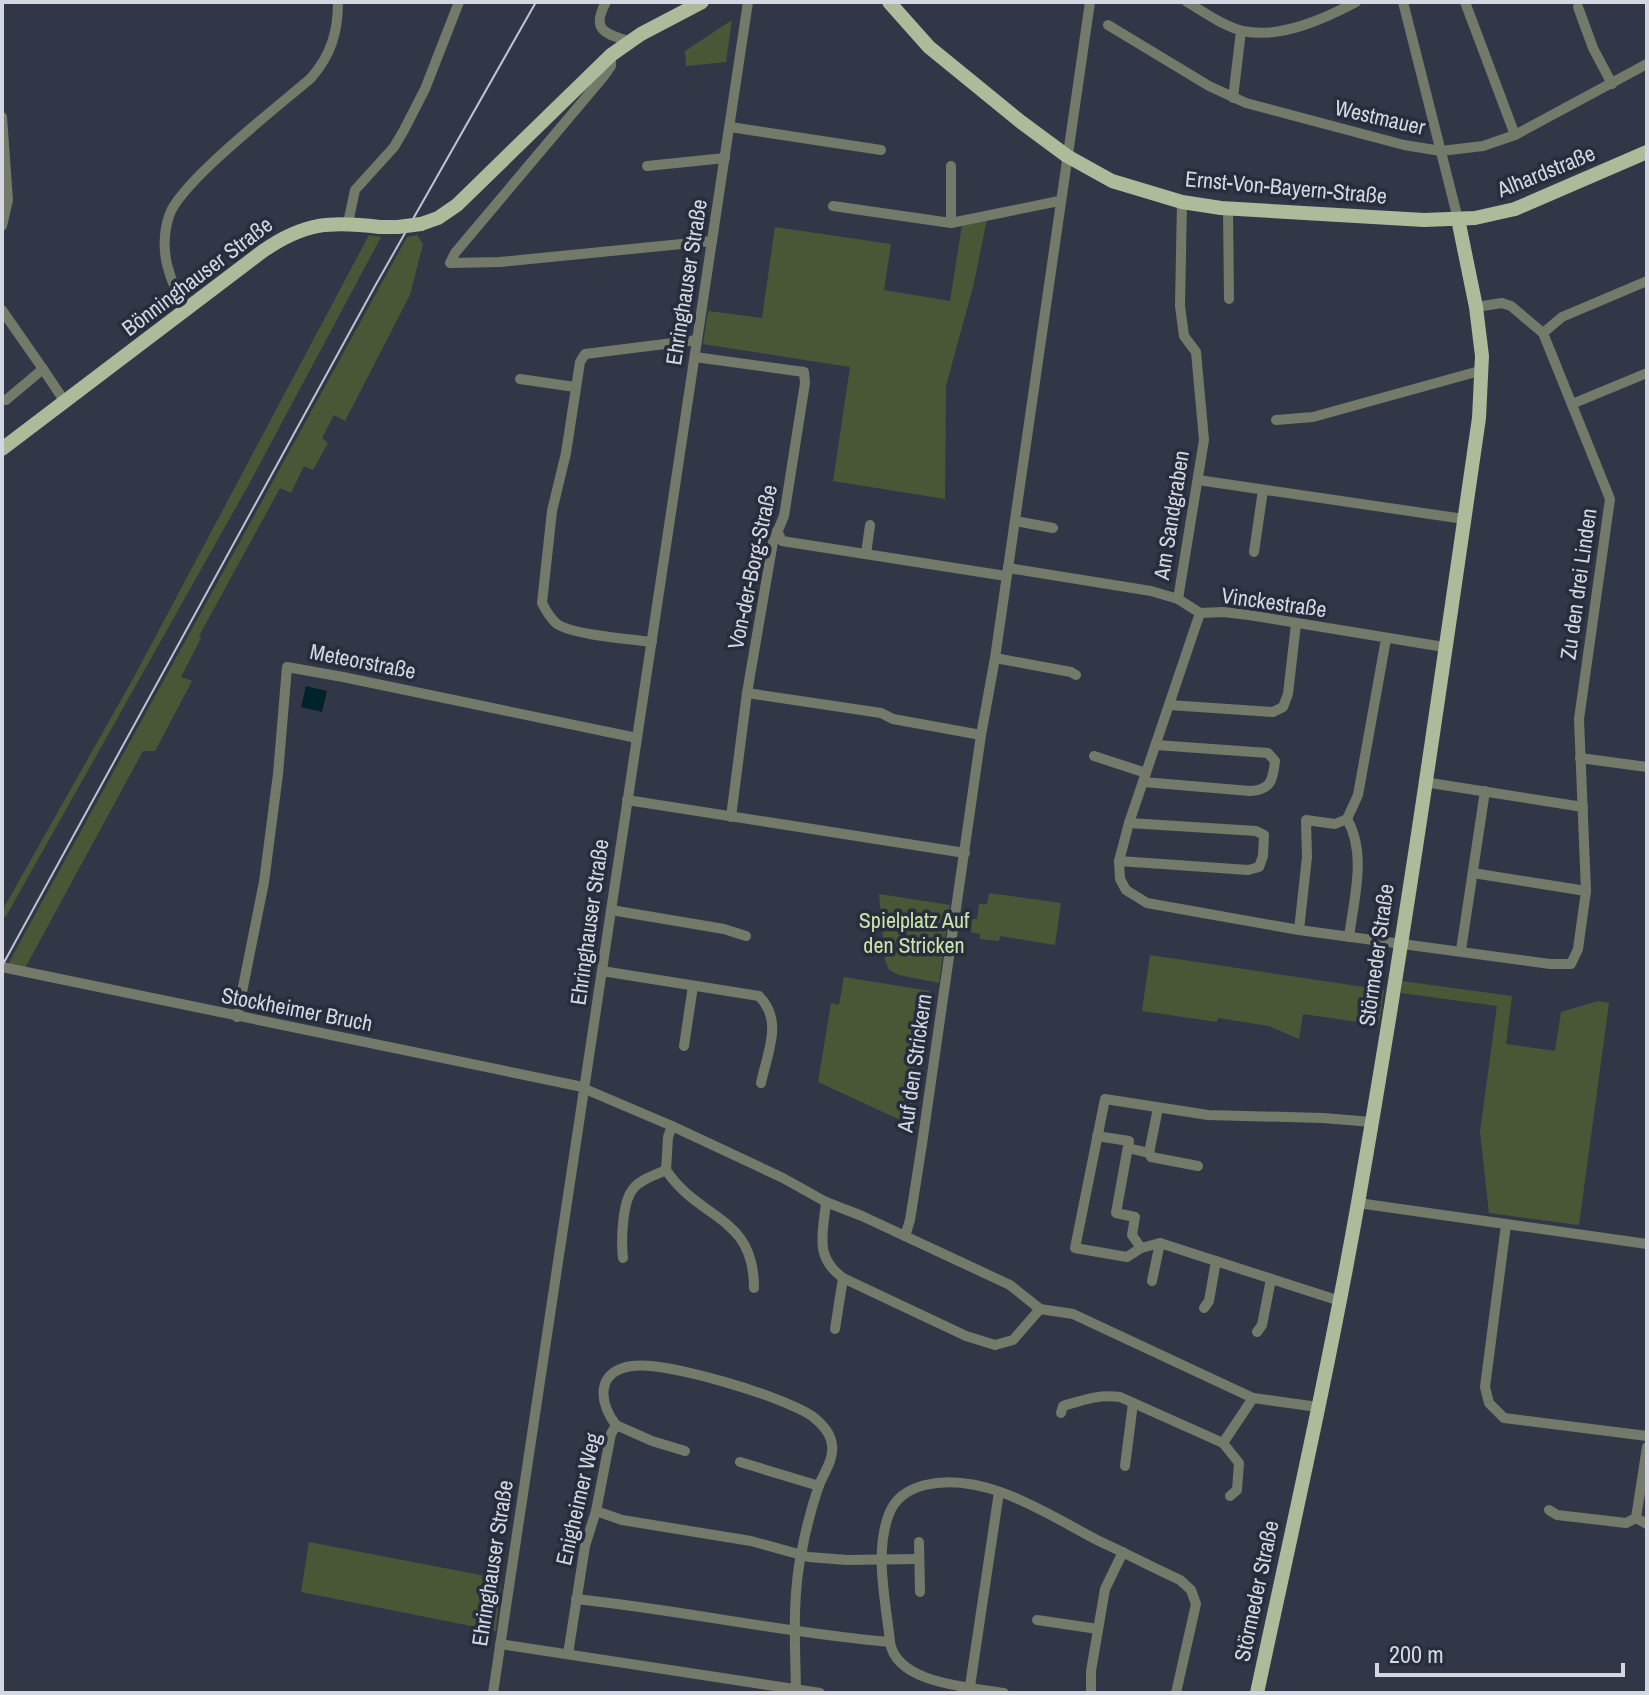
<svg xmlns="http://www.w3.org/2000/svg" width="1649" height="1695" font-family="'Archivo Narrow',sans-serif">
	<rect width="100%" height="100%" fill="#323748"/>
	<g fill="#4a5737">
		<path d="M 732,20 L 726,62 L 686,66 L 685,51 Z"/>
		<path d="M 987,219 L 974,283 L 946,386 L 945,499 L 833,481 L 850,367 L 703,344 L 708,311 L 762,318 L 775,227 L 891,244 L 884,290 L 950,301 L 962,225 Z"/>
		<path d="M 369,235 L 381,237 L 249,484 L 5,918 L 2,911 L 134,677 Z"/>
		<path d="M 417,235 L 423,244 L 410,295 L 345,421 L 334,415 L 322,438 L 328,443 L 313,470 L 304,466 L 291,493 L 280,488 L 199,636 L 201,638 L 181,677 L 192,681 L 155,751 L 143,751 L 25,968 L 8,964 L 407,237 Z"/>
		<path d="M 989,893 L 1061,903 L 1055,945 L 1000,936 L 999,941 L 980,939 L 980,934 L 971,932 L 972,919 L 977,919 L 979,904 L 987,904 Z"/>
		<path d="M 879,894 L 950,905 L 939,983 L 899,975 L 889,970 L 885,960 Z"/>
		<path d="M 1150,955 L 1384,990 L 1379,1025 L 1303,1014 L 1299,1039 L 1269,1026 L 1218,1018 L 1217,1022 L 1142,1011 Z"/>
		<path d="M 844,977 L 930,991 L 909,1124 L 818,1082 L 831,1003 L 839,1005 Z"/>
		<path d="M 1402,981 L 1512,996 L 1506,1044 L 1555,1051 L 1561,1012 L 1598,1001 L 1609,1003 L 1579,1225 L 1489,1213 L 1480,1132 L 1497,1006 L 1401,993 Z"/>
		<path d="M 309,1542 L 501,1579 L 496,1631 L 301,1592 Z"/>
	</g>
	<path fill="#00222a" d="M 306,686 L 327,691 L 322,712 L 301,707 Z"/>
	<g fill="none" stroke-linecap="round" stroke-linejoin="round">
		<g stroke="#737a6a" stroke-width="10">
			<path d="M 606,2 C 591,30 604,33 628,41"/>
			<path d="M 1187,2 C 1204,12 1223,26 1243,31 C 1280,39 1324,19 1356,2"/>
			<path d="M 1403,2 L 1458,219"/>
			<path d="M 1465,2 L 1515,135"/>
			<path d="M 1578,7 L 1593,48 L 1612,84"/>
			<path d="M 1108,25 L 1209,86 L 1246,103 L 1404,145 L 1441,151 L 1483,146 L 1515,135 L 1647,64"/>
			<path d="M 611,55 L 611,66 L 604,76 L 455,253 L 450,263 L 500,262 L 712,241"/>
			<path d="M 1233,98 L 1241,31"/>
			<path d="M 2,117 L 8,200 L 2,226"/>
			<path d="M 730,127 L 881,150"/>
			<path d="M 647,166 L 725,158"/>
			<path d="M 833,206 L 951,223 L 1059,201"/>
			<path d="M 1228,208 L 1229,299"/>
			<path d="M 348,223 L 355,190 L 394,147 L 404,130 L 425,89 L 459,2"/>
			<path d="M 951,223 L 951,166"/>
			<path d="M 2,310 L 43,369"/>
			<path d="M 187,310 C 169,281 158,250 169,216 C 179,183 281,104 311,78 C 331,55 338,32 338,2"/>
			<path d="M 1543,333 L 1562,317 L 1647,281"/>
			<path d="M 695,357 L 804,372 L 805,383 L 784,516 L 773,542 L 747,693 L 731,817"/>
			<path d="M 520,379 L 575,387"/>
			<path d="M 2,400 L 6,400 L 43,369 L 65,402"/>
			<path d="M 1572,404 L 1647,373"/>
			<path d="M 1276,420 L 1313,417 L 1483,370"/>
			<path d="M 1198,480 L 1464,519"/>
			<path d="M 1015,521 L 1053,528"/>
			<path d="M 777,531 L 782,541 L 1006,576"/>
			<path d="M 1254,552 L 1263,490"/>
			<path d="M 866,554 L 870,525"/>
			<path d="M 1008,568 L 1151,591 L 1178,599 L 1200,613 L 1223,612 L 1249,615 L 1444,647"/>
			<path d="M 1178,599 L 1204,440 L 1196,352 L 1184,336 L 1180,306 L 1182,202"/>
			<path d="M 1200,613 L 1129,823 L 1119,861 L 1120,879 L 1126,890 L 1147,903 L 1203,913 L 1299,930 L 1550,964 L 1571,964 L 1578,949 L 1586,891 L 1579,719 L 1610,499 L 1543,333 L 1511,306 L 1502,303 L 1476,307"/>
			<path d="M 652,642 C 630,639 573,635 557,624 C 550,618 546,611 542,603 L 552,511 L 566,453 L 580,362 L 585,354 L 697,340"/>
			<path d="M 995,658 L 1071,672 L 1076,675"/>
			<path d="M 747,693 L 881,713 L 893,719 L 981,735"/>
			<path d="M 1169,705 L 1273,712 L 1283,707 L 1288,694 L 1296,624"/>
			<path d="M 1094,756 L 1146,773"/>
			<path d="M 1580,758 L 1647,767"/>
			<path d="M 1143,782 L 1250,791 C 1271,790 1273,780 1275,761 L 1268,753 L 1156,745"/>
			<path d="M 1424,782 L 1583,807"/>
			<path d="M 627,800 L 965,853"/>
			<path d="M 1347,819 L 1358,795 L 1386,639"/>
			<path d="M 1347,819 C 1367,854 1354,898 1349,937"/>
			<path d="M 1119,861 L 1248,870 L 1259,867 L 1263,856 L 1264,835 L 1256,831 L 1129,823"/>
			<path d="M 1473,873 L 1586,891"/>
			<path d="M 611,910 L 724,929 L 746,936"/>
			<path d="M 1299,930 L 1307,857 L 1306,820 L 1335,824 L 1347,819"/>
			<path d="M 1461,950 L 1485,791"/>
			<path d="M 2,967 L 578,1086 L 672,1126 L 783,1178 L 826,1202 L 862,1216 L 1010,1285 L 1040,1309 L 1073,1314 L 1253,1398 L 1318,1407"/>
			<path d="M 602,971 L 759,996 C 784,1021 767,1053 761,1083"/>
			<path d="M 237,1017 L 264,882 L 278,774 L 287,667 L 343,677 L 637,738"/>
			<path d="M 684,1046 L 693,986"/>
			<path d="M 1097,1136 L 1129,1141 L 1116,1213 L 1135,1217 L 1132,1235 L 1141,1248"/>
			<path d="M 1128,1148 L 1149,1153 L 1151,1157 L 1198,1166"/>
			<path d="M 1149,1153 L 1158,1108"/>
			<path d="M 666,1170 C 700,1221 754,1215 754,1288"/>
			<path d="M 826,1202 C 823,1234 814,1257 843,1278 L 966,1336 L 995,1345 L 1013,1340 L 1040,1309"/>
			<path d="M 1358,1203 L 1647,1244"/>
			<path d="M 1506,1225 L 1485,1387 L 1489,1403 L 1504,1418 L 1647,1436"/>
			<path d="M 905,1236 L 910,1220 L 922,1144 L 981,735 L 995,658 L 1090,2"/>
			<path d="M 623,1258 C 621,1241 622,1202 633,1189 C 640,1179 656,1175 666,1170 L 668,1137 L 672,1126"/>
			<path d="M 1152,1281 L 1160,1243"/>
			<path d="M 1340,1301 L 1160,1243 L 1141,1248 L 1127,1257 L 1075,1248 L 1105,1099 L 1208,1115 L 1323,1118 L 1372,1122"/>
			<path d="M 1204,1308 L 1209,1301 L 1216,1261"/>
			<path d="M 835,1329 L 843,1278"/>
			<path d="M 1257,1332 L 1262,1325 L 1271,1279"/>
			<path d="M 1061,1413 L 1063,1406 C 1083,1400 1099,1394 1120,1397 L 1223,1443 L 1253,1398"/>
			<path d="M 616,1425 L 652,1441 L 685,1451"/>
			<path d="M 1223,1443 L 1239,1463 L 1237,1490 L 1230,1496"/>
			<path d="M 740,1462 L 819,1486"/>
			<path d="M 1125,1466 L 1133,1403"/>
			<path d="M 1549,1510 L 1557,1515 L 1626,1523 L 1636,1518 L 1647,1447"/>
			<path d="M 596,1511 L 622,1520 L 751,1541 L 809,1557 L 847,1560 L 917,1559"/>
			<path d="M 1636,1518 L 1647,1524"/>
			<path d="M 919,1542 L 920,1592"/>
			<path d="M 576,1599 C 681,1610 785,1633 890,1642 C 886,1602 874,1553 889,1514 C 895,1498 909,1489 925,1485 C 985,1471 1047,1514 1097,1540 C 1125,1553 1152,1567 1180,1580 L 1191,1590 L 1196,1604 L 1176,1693"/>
			<path d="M 1037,1620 L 1098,1629"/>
			<path d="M 890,1642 C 896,1684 970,1687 1004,1693"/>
			<path d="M 500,1644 L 820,1693"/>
			<path d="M 568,1654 L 585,1546 L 596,1511 L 611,1434 L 616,1425 C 599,1403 595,1371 632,1366 C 665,1361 783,1396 812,1416 C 821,1423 831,1433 832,1445 C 834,1459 824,1473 819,1485 C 812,1506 806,1528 802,1550 C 792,1595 795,1643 796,1689"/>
			<path d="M 493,1693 L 748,2"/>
			<path d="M 969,1693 L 999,1492"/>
			<path d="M 1091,1693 L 1091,1671 L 1105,1589 L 1123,1552"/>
		</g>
		<g stroke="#adbb9b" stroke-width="14">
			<path d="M 889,2 L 929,47 L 1021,122 L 1067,156 L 1112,181 L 1182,202 L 1221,208 L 1424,220 L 1475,218 L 1515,209 L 1647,152"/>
			<path d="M 421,224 L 438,218 L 457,205 L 611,55 L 641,34 L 702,2"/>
			<path d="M 2,449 L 263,251 C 305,222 331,221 380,227"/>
			<path d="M 1257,1693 C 1292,1530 1329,1367 1358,1203 C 1404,942 1441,680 1479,418 L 1482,356 L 1476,307 L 1458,219"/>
		</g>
		<path stroke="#c0c3cf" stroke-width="2" d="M 2,966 L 375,286 L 536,2"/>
		<path stroke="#adbb9b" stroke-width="14" d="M 380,227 L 398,227 L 421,224"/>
	</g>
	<g text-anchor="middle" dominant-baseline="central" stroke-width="7" stroke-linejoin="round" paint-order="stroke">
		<g font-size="22" fill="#d4d7e2" stroke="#282d3d">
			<text transform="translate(1380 117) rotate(13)">Westmauer</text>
			<text transform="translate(1546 171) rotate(-22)">Alhardstraße</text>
			<text transform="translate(1286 187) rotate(5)">Ernst-Von-Bayern-Straße</text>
			<text transform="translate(197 276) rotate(-37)">Bönninghauser Straße</text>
			<text transform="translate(686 282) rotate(-81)">Ehringhauser Straße</text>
			<text transform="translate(1171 515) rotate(-81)">Am Sandgraben</text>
			<text transform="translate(752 567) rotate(-78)">Von-der-Borg-Straße</text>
			<text transform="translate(1578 584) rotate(-82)">Zu den drei Linden</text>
			<text transform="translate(1274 602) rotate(8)">Vinckestraße</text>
			<text transform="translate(363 661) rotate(11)">Meteorstraße</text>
			<text transform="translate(589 922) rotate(-82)">Ehringhauser Straße</text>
			<text transform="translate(1376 955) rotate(-82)">Störmeder Straße</text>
			<text transform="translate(297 1009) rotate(11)">Stockheimer Bruch</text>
			<text transform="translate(914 1063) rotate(-82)">Auf den Strickern</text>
			<text transform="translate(578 1499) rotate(-77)">Enigheimer Weg</text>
			<text transform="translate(492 1563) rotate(-81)">Ehringhauser Straße</text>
			<text transform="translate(1256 1591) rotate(-78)">Störmeder Straße</text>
		</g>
		<g font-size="22" fill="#cae3a6" stroke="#282d3d">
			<text x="914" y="920">Spielplatz Auf<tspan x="914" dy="25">den Stricken</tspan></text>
		</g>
	</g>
	<rect width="1649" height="1695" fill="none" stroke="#d4d7e2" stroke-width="8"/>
	<path d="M1377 1663v12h246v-12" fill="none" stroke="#d4d7e2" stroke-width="4"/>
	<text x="1389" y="1663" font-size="24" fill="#d4d7e2" stroke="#282d3d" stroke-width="6" paint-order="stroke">200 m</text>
</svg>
